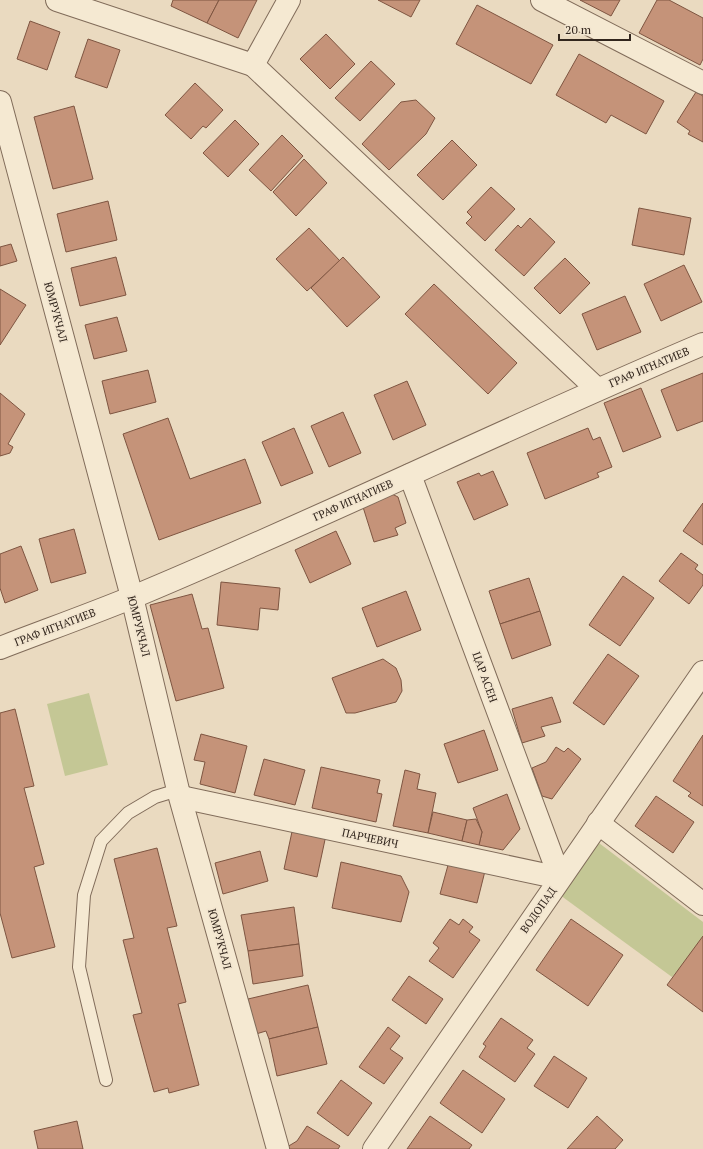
<svg xmlns="http://www.w3.org/2000/svg" width="703" height="1149" font-family="'PT Serif',serif">
	<rect width="100%" height="100%" fill="#eadac0"/>
	<g fill="#c4c795">
		<path d="M 89,693 L 108,765 L 65,776 L 47,704 Z"/>
		<path d="M 595,840 L 703,922 L 703,941 L 672,977 L 560,895 Z"/>
	</g>
	<g fill="#c59379" stroke="#7e5541">
		<path d="M 173,0 L 219,0 L 207,23 L 171,6 Z"/>
		<path d="M 219,0 L 257,0 L 238,38 L 207,23 Z"/>
		<path d="M 378,0 L 420,0 L 411,17 Z"/>
		<path d="M 580,0 L 620,0 L 611,16 Z"/>
		<path d="M 657,0 L 669,0 L 703,18 L 703,59 L 700,65 L 639,33 Z"/>
		<path d="M 477,5 L 553,45 L 531,84 L 456,44 Z"/>
		<path d="M 30,21 L 60,32 L 47,70 L 17,59 Z"/>
		<path d="M 326,34 L 355,64 L 330,89 L 300,59 Z"/>
		<path d="M 88,39 L 120,50 L 107,88 L 75,77 Z"/>
		<path d="M 579,54 L 664,101 L 646,134 L 611,115 L 606,123 L 556,95 Z"/>
		<path d="M 371,61 L 395,84 L 360,121 L 335,98 Z"/>
		<path d="M 195,83 L 223,110 L 206,128 L 203,126 L 191,139 L 165,115 Z"/>
		<path d="M 696,92 L 703,96 L 703,142 L 688,134 L 690,131 L 677,122 Z"/>
		<path d="M 416,100 L 435,118 L 426,134 L 389,170 L 362,144 L 401,102 Z"/>
		<path d="M 74,106 L 93,179 L 53,189 L 34,117 Z"/>
		<path d="M 235,120 L 259,144 L 228,177 L 203,153 Z"/>
		<path d="M 282,135 L 303,156 L 271,191 L 249,170 Z"/>
		<path d="M 452,140 L 477,165 L 443,200 L 417,175 Z"/>
		<path d="M 304,159 L 327,183 L 296,216 L 273,192 Z"/>
		<path d="M 491,187 L 515,209 L 485,241 L 466,223 L 472,217 L 467,212 Z"/>
		<path d="M 108,201 L 117,240 L 66,252 L 57,214 Z"/>
		<path d="M 639,208 L 691,218 L 684,255 L 632,245 Z"/>
		<path d="M 530,218 L 555,242 L 524,276 L 495,250 L 518,225 L 521,228 Z"/>
		<path d="M 309,228 L 340,261 L 307,291 L 276,259 Z"/>
		<path d="M 11,244 L 17,261 L 0,266 L 0,247 Z"/>
		<path d="M 116,257 L 126,295 L 80,306 L 71,268 Z"/>
		<path d="M 343,257 L 380,297 L 347,327 L 311,288 Z"/>
		<path d="M 565,258 L 590,283 L 560,314 L 534,288 Z"/>
		<path d="M 684,265 L 702,302 L 661,321 L 644,284 Z"/>
		<path d="M 434,284 L 517,363 L 488,394 L 405,314 Z"/>
		<path d="M 0,289 L 26,305 L 0,345 Z"/>
		<path d="M 625,296 L 641,332 L 597,350 L 582,314 Z"/>
		<path d="M 117,317 L 127,351 L 94,359 L 85,325 Z"/>
		<path d="M 148,370 L 156,402 L 110,414 L 102,381 Z"/>
		<path d="M 703,373 L 703,421 L 677,431 L 661,390 Z"/>
		<path d="M 407,381 L 426,425 L 393,440 L 374,395 Z"/>
		<path d="M 641,388 L 661,437 L 623,452 L 604,403 Z"/>
		<path d="M 0,393 L 25,414 L 8,444 L 13,447 L 10,453 L 0,456 Z"/>
		<path d="M 343,412 L 361,453 L 329,467 L 311,426 Z"/>
		<path d="M 168,418 L 190,479 L 245,459 L 261,503 L 159,540 L 123,434 Z"/>
		<path d="M 294,428 L 313,473 L 281,486 L 262,442 Z"/>
		<path d="M 588,428 L 593,440 L 600,437 L 612,467 L 597,473 L 599,477 L 545,499 L 527,453 Z"/>
		<path d="M 493,471 L 508,505 L 474,520 L 457,482 L 479,473 L 481,476 Z"/>
		<path d="M 390,493 L 398,497 L 406,523 L 395,528 L 398,535 L 374,542 L 363,507 Z"/>
		<path d="M 703,503 L 703,545 L 683,531 Z"/>
		<path d="M 74,529 L 86,573 L 51,583 L 39,539 Z"/>
		<path d="M 336,531 L 351,564 L 310,583 L 295,550 Z"/>
		<path d="M 21,546 L 38,590 L 5,603 L 0,588 L 0,554 Z"/>
		<path d="M 681,553 L 698,565 L 695,569 L 703,575 L 703,585 L 689,604 L 659,581 Z"/>
		<path d="M 623,576 L 654,598 L 620,646 L 589,625 Z"/>
		<path d="M 529,578 L 540,611 L 500,624 L 489,591 Z"/>
		<path d="M 221,582 L 280,588 L 278,610 L 260,608 L 258,630 L 217,625 Z"/>
		<path d="M 406,591 L 421,630 L 377,647 L 362,608 Z"/>
		<path d="M 192,594 L 202,629 L 208,628 L 224,688 L 176,701 L 150,605 Z"/>
		<path d="M 540,611 L 551,645 L 512,659 L 500,624 Z"/>
		<path d="M 608,654 L 639,676 L 604,725 L 573,703 Z"/>
		<path d="M 383,659 L 396,668 L 401,680 L 402,691 L 396,702 L 355,713 L 346,713 L 332,678 Z"/>
		<path d="M 552,697 L 561,722 L 541,727 L 545,736 L 522,743 L 512,709 Z"/>
		<path d="M 15,709 L 34,786 L 24,788 L 44,864 L 34,867 L 55,947 L 12,958 L 0,913 L 0,713 Z"/>
		<path d="M 484,730 L 498,770 L 458,783 L 444,744 Z"/>
		<path d="M 201,734 L 247,746 L 235,793 L 200,784 L 205,762 L 194,760 Z"/>
		<path d="M 703,735 L 703,806 L 688,796 L 691,793 L 673,781 Z"/>
		<path d="M 556,747 L 564,752 L 568,748 L 581,759 L 552,799 L 542,796 L 532,768 L 546,762 Z"/>
		<path d="M 264,759 L 305,770 L 295,805 L 254,795 Z"/>
		<path d="M 321,767 L 380,780 L 377,793 L 382,794 L 376,822 L 312,808 Z"/>
		<path d="M 405,770 L 420,774 L 417,789 L 436,793 L 428,833 L 393,826 Z"/>
		<path d="M 507,794 L 520,829 L 503,850 L 479,845 L 482,832 L 473,808 Z"/>
		<path d="M 656,796 L 694,822 L 673,853 L 635,826 Z"/>
		<path d="M 433,812 L 467,820 L 462,841 L 428,833 Z"/>
		<path d="M 476,819 L 482,832 L 479,845 L 462,841 L 467,820 Z"/>
		<path d="M 293,827 L 326,835 L 317,877 L 284,869 Z"/>
		<path d="M 157,848 L 177,926 L 167,928 L 186,1002 L 178,1004 L 199,1085 L 169,1093 L 168,1088 L 154,1092 L 133,1015 L 142,1013 L 123,940 L 134,938 L 114,859 Z"/>
		<path d="M 260,851 L 268,881 L 223,894 L 215,863 Z"/>
		<path d="M 450,858 L 486,867 L 477,903 L 440,894 Z"/>
		<path d="M 341,862 L 401,876 L 409,892 L 401,922 L 332,908 Z"/>
		<path d="M 294,907 L 299,944 L 248,951 L 241,915 Z"/>
		<path d="M 450,919 L 459,925 L 463,919 L 473,927 L 469,932 L 480,940 L 453,978 L 429,961 L 439,948 L 433,943 Z"/>
		<path d="M 571,919 L 623,955 L 588,1006 L 536,970 Z"/>
		<path d="M 703,936 L 703,1012 L 667,985 Z"/>
		<path d="M 299,944 L 303,976 L 253,984 L 248,951 Z"/>
		<path d="M 409,976 L 443,999 L 426,1024 L 392,1000 Z"/>
		<path d="M 308,985 L 318,1027 L 269,1039 L 266,1031 L 256,1034 L 248,999 Z"/>
		<path d="M 501,1018 L 533,1040 L 527,1048 L 535,1054 L 515,1082 L 479,1057 L 486,1046 L 483,1044 Z"/>
		<path d="M 318,1027 L 327,1064 L 277,1076 L 269,1039 Z"/>
		<path d="M 388,1027 L 400,1036 L 390,1049 L 403,1058 L 384,1084 L 359,1067 Z"/>
		<path d="M 554,1056 L 587,1078 L 568,1108 L 534,1086 Z"/>
		<path d="M 463,1070 L 505,1099 L 482,1133 L 440,1103 Z"/>
		<path d="M 341,1080 L 372,1103 L 348,1136 L 317,1113 Z"/>
		<path d="M 430,1116 L 472,1145 L 469,1149 L 407,1149 Z"/>
		<path d="M 597,1116 L 623,1140 L 615,1149 L 567,1149 Z"/>
		<path d="M 77,1121 L 83,1149 L 38,1149 L 34,1131 Z"/>
		<path d="M 307,1126 L 340,1146 L 338,1149 L 287,1149 L 287,1147 L 297,1141 Z"/>
	</g>
	<g fill="none" stroke-linecap="round" stroke-linejoin="round">
		<g stroke="#816c5a" stroke-width="14">
			<path id="lane" d="M 106,1080 L 79,967 L 84,895 L 101,841 L 128,813 L 155,797 L 178,790"/>
		</g>
		<g stroke="#816c5a" stroke-width="24">
			<g id="street">
				<path d="M 57,0 L 253,65 L 289,0"/>
				<path d="M 542,0 L 703,83"/>
				<path d="M 253,65 L 597,389"/>
				<path d="M 0,102 L 132,597 L 178,790 L 278,1149"/>
				<path d="M 410,475 L 560,878"/>
				<path d="M 0,648 C 44,631 89,615 133,597 C 325,517 512,425 703,344"/>
				<path d="M 181,797 L 560,878"/>
				<path d="M 598,823 L 703,904"/>
				<path d="M 374,1149 L 703,672"/>
			</g>
		</g>
		<use href="#lane" stroke="#f5e9d2" stroke-width="12"/>
		<use href="#street" stroke="#f5e9d2" stroke-width="22"/>
	</g>
	<g text-anchor="middle" dominant-baseline="central" stroke-width="3.5" stroke-linejoin="round" paint-order="stroke">
		<g font-size="11" fill="#32261d" stroke="#f2e5cf">
			<text transform="translate(56 312) rotate(75)">ЮМРУКЧАЛ</text>
			<text transform="translate(649 367) rotate(-23)">ГРАФ ИГНАТИЕВ</text>
			<text transform="translate(353 500) rotate(-24)">ГРАФ ИГНАТИЕВ</text>
			<text transform="translate(139 626) rotate(76)">ЮМРУКЧАЛ</text>
			<text transform="translate(55 627) rotate(-21)">ГРАФ ИГНАТИЕВ</text>
			<text transform="translate(485 677) rotate(70)">ЦАР АСЕН</text>
			<text transform="translate(370 838) rotate(12)">ПАРЧЕВИЧ</text>
			<text transform="translate(538 910) rotate(-55)">ВОДОПАД</text>
			<text transform="translate(220 939) rotate(75)">ЮМРУКЧАЛ</text>
		</g>
	</g>
	<path d="M559 34v6h71v-6" fill="none" stroke="#32261d" stroke-width="2"/>
	<text x="565" y="34" font-size="12" fill="#32261d" stroke="#f2e5cf" stroke-width="3" paint-order="stroke">20 m</text>
</svg>
